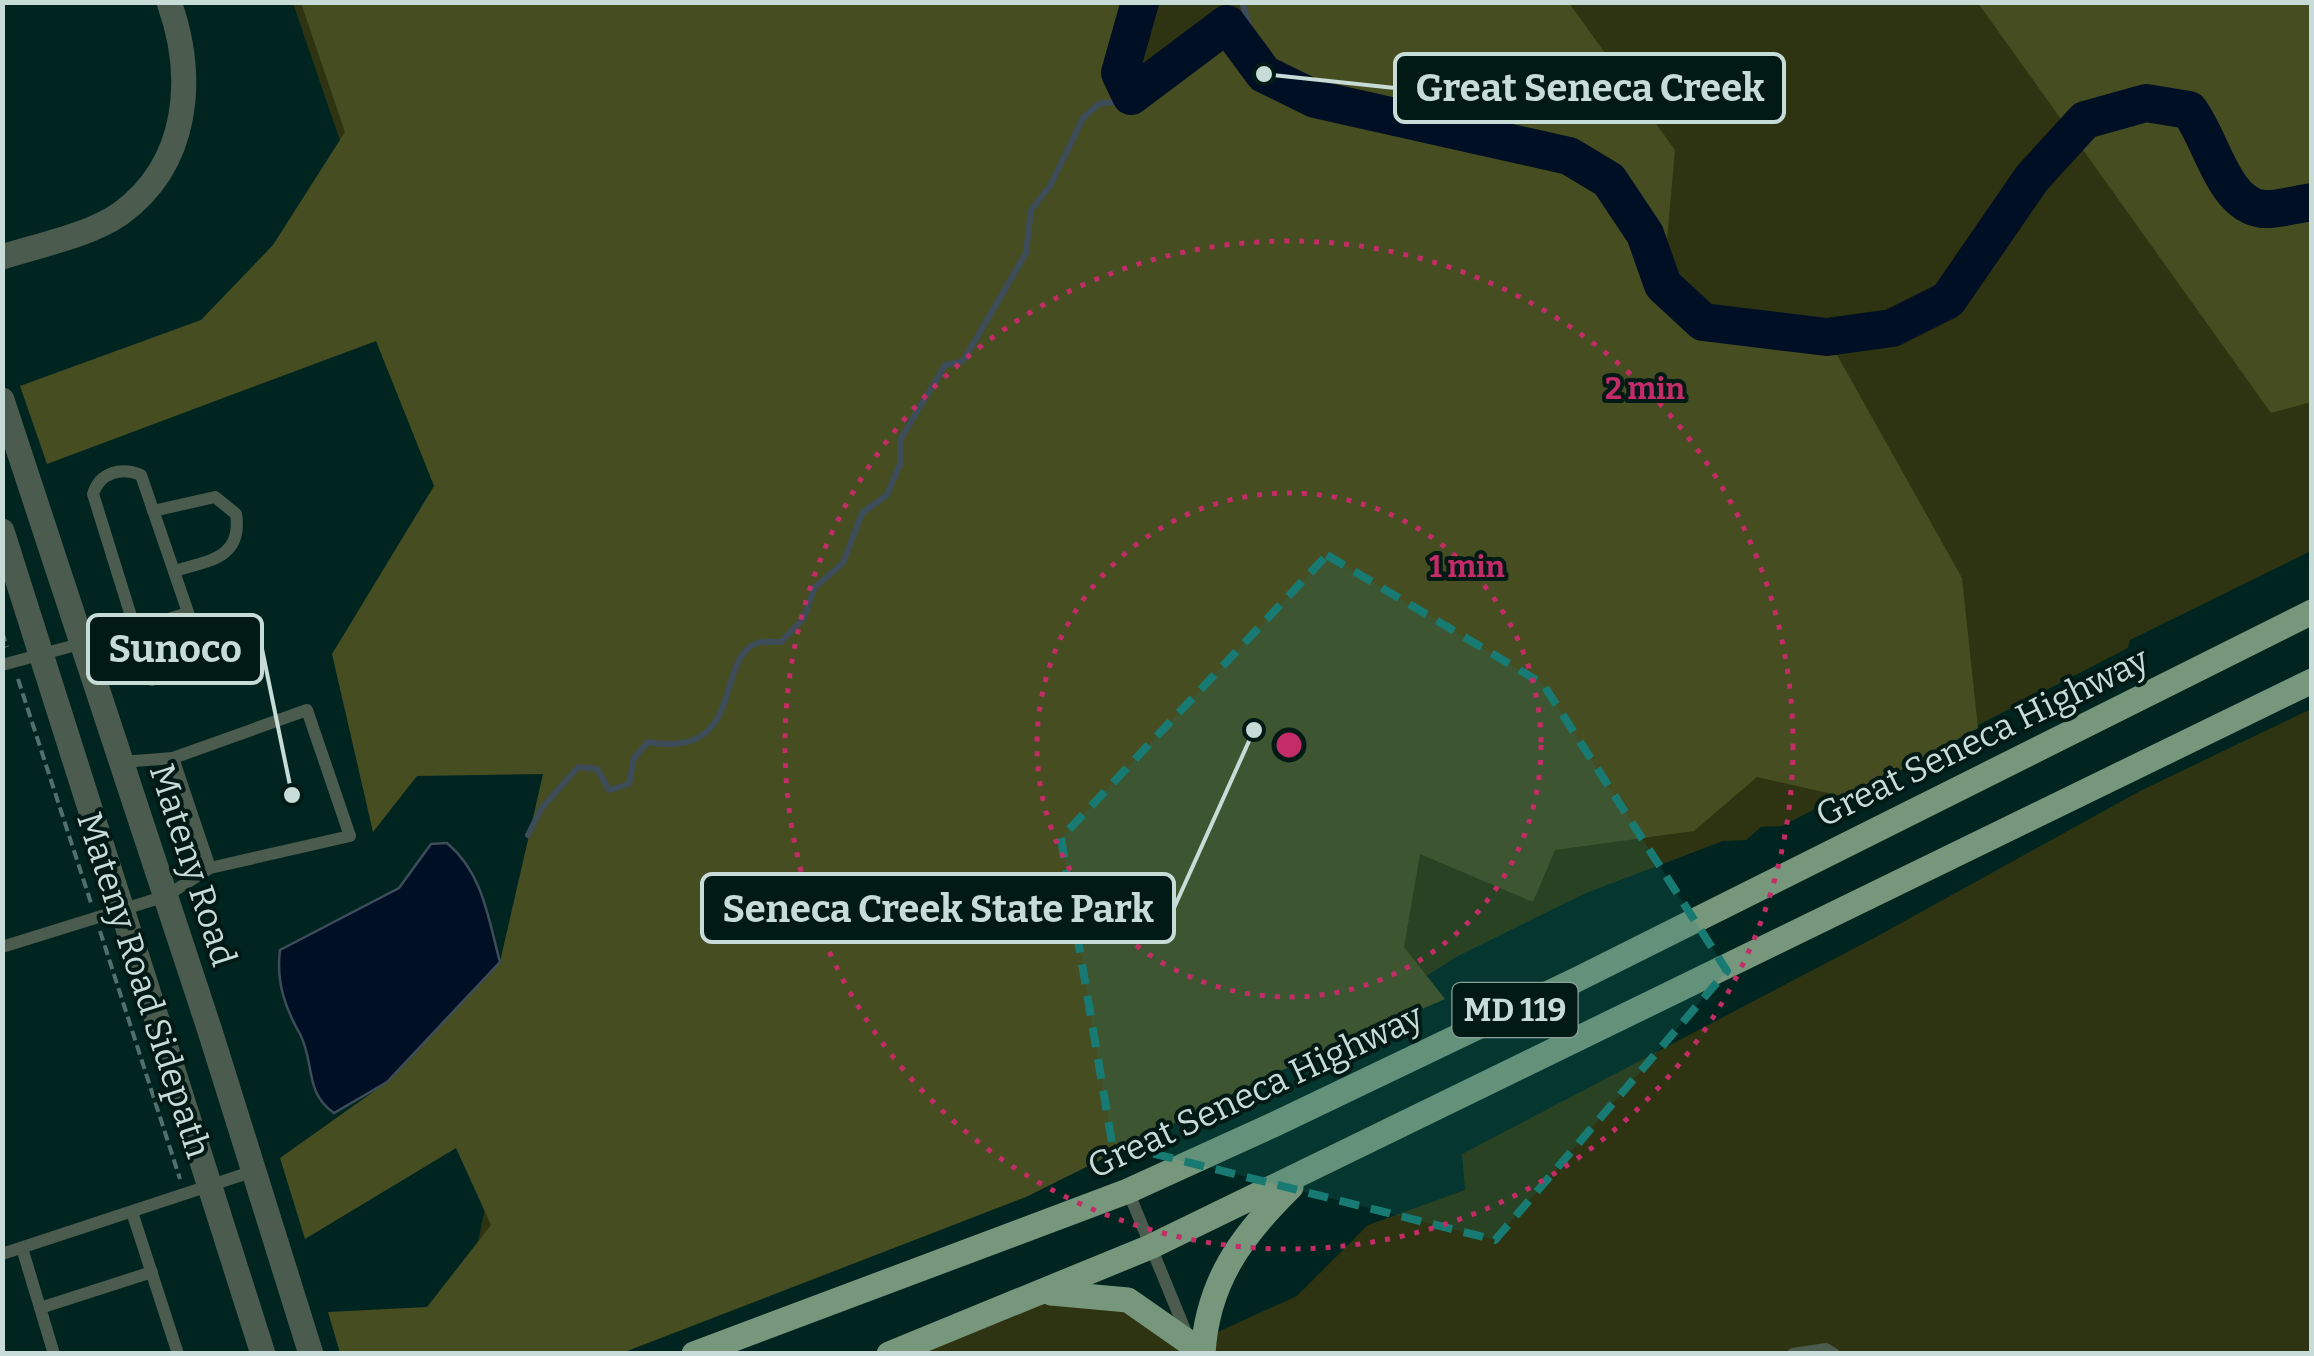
<svg xmlns="http://www.w3.org/2000/svg" width="2314" height="1356" font-family="Bitter,serif">
	<rect width="100%" height="100%" fill="#002520"/>
	<g fill="#2e3411">
		<path d="M 293,3 L 2311,3 L 2311,551 L 2130,640 L 2128,648 L 1782,826 L 1761,827 L 1746,840 L 1723,841 L 1586,893 L 1458,956 L 1423,978 L 476,1251 L 569,811 Z"/>
		<path d="M 2311,709 L 2311,1353 L 868,1354 L 1036,1294 L 1104,1296 L 1191,1344 L 1297,1296 L 1368,1225 L 1465,1190 L 1462,1154 L 1876,937 L 2140,791 Z"/>
	</g>
	<g fill="#464d21">
		<path d="M 301,3 L 1140,3 L 1120,73 L 1131,95 L 1227,24 L 1262,71 L 1242,3 L 1569,3 L 1675,150 L 1663,285 L 1703,322 L 1827,337 L 1962,578 L 1978,728 L 1850,798 L 1757,777 L 1694,831 L 1555,850 L 1533,902 L 1420,854 L 1404,947 L 1445,999 L 1271,1075 L 1026,1197 L 622,1353 L 340,1353 L 328,1312 L 427,1307 L 491,1225 L 456,1148 L 305,1239 L 280,1158 L 387,1082 L 500,962 L 543,774 L 417,776 L 373,832 L 332,654 L 434,486 L 376,341 L 47,464 L 20,386 L 201,320 L 273,245 L 345,132 Z"/>
		<path d="M 1978,3 L 2311,3 L 2311,402 L 2271,413 Z"/>
	</g>
	<path fill="#000f23" stroke="#3c4c59" stroke-width="2.5" d="M 447,843 C 483,873 488,918 500,962 L 387,1082 L 334,1113 C 304,1092 315,1063 300,1034 C 285,1008 276,982 280,950 L 399,888 L 431,844 Z"/>
	<g fill="none" stroke-linecap="round" stroke-linejoin="round">
		<g stroke="#3c4c59" stroke-width="6">
			<path d="M 1242,2 L 1264,74"/>
			<path d="M 528,835 L 541,809 L 578,767 L 597,769 L 609,790 L 629,784 L 634,758 L 648,742 C 747,760 714,658 757,643 C 763,641 773,642 781,642 L 803,619 L 815,587 L 843,563 L 862,513 L 887,495 L 900,464 L 900,440 L 945,365 L 963,361 L 1026,253 L 1031,210 L 1050,186 L 1083,118 L 1100,103 L 1123,102 L 1131,96"/>
		</g>
		<path stroke="#000f23" stroke-width="38" d="M 1140,2 L 1120,73 L 1131,96 L 1227,24 L 1264,74 L 1315,99 L 1569,156 L 1609,180 L 1645,234 L 1663,285 L 1703,322 L 1827,337 L 1892,328 L 1948,300 L 2032,178 L 2085,120 L 2146,103 L 2189,110 C 2212,140 2223,205 2263,209 C 2278,210 2297,204 2312,202"/>
		<g stroke="#52706b" stroke-width="4" stroke-dasharray="10 5" stroke-linecap="butt">
			<path d="M 2,632 L 7,647"/>
			<path d="M 18,679 L 91,903"/>
			<path d="M 100,931 L 180,1179"/>
		</g>
		<g stroke="#4b5b4d" stroke-width="12">
			<path d="M 153,511 L 215,497 L 236,514 C 243,558 209,561 174,571"/>
			<path d="M 2,665 L 135,629 L 93,494 C 100,472 121,467 141,475 L 205,662"/>
			<path d="M 152,680 L 135,629 L 188,613"/>
			<path d="M 173,758 L 307,710 L 350,836 L 210,868"/>
			<path d="M 2,947 L 166,896 L 210,868 L 173,758 L 122,762"/>
			<path d="M 1128,1191 L 1188,1337"/>
			<path d="M 132,1212 L 178,1354"/>
			<path d="M 22,1248 L 54,1354"/>
			<path d="M 2,1254 L 254,1171"/>
			<path d="M 40,1308 L 152,1272"/>
			<path d="M 1793,1354 L 1826,1349 L 1834,1354"/>
		</g>
		<path stroke="#4b5b4d" stroke-width="25" d="M 2,257 C 39,245 88,236 120,214 C 189,164 196,78 169,2"/>
		<g stroke="#4b5b4d" stroke-width="25">
			<path d="M 2,400 L 210,1031 L 311,1354"/>
			<path d="M 2,531 L 263,1354"/>
		</g>
		<g stroke="#76977b" stroke-width="25">
			<path d="M 1051,1293 L 1128,1300 L 1191,1344"/>
			<path d="M 694,1354 L 1128,1191 L 1273,1125 L 1576,980 L 2312,612"/>
			<path d="M 889,1354 L 1150,1247 L 2312,681"/>
			<path d="M 1203,1354 C 1207,1282 1242,1235 1291,1187"/>
		</g>
	</g>
	<path fill="#187b73" fill-opacity="0.2" stroke="#187b73" stroke-width="8" stroke-dasharray="20 12" stroke-linejoin="round" d="M 1327,555 L 1543,684 L 1727,971 L 1495,1240 L 1112,1143 L 1061,838 Z"/>
	<g fill="none" stroke="#c32c67" stroke-width="5" stroke-dasharray="5 10">
		<circle cx="1289" cy="745" r="252"/>
		<circle cx="1289" cy="745" r="504"/>
	</g>
	<g text-anchor="middle" dominant-baseline="central" stroke-width="8" stroke-linejoin="round" paint-order="stroke">
		<rect fill="#011a16" stroke="#8ca29d" stroke-width="2.5" x="1452.5" y="983" width="125" height="54" rx="8"/>
		<g font-size="32" font-weight="bold" fill="#c8dcd7">
			<text x="1515" y="1010">MD 119</text>
		</g>
		<g font-size="35" fill="#c8dcd7" stroke="#011a16">
			<text transform="translate(1982 737) rotate(-26)">Great Seneca Highway</text>
			<text transform="translate(193 865) rotate(72)">Mateny Road</text>
			<text transform="translate(144 985) rotate(72)">Mateny Road Sidepath</text>
			<text transform="translate(1255 1091) rotate(-25)">Great Seneca Highway</text>
		</g>
	</g>
	<circle cx="1289" cy="745" r="15" fill="#c32c67" stroke="#011a16" stroke-width="5"/>
	<g font-size="30" text-anchor="middle" font-weight="bold" fill="#c32c67" stroke="#011a16" stroke-width="8" stroke-linejoin="round" paint-order="stroke">
		<text x="1645" y="399">2 min</text>
		<text x="1467" y="577">1 min</text>
	</g>
	<path fill="none" stroke="#c8dcd7" stroke-width="4" d="M1264 74L1395 88M292 795L262 649M1254 730L1174 908"/>
	<g fill="#c8dcd7" stroke="#011a16" stroke-width="4">
		<circle cx="1264" cy="74" r="10"/>
		<circle cx="292" cy="795" r="10"/>
		<circle cx="1254" cy="730" r="10"/>
	</g>
	<g fill="#011a16" stroke="#c8dcd7" stroke-width="4">
		<rect x="1395" y="54" width="389" height="68" rx="10"/>
		<rect x="88" y="615" width="174" height="68" rx="10"/>
		<rect x="702" y="874" width="472" height="68" rx="10"/>
	</g>
	<g font-size="38" text-anchor="middle" font-weight="bold" fill="#c8dcd7">
		<text x="1590" y="101">Great Seneca Creek</text>
		<text x="175" y="662">Sunoco</text>
		<text x="938" y="922">Seneca Creek State Park</text>
	</g>
	<rect width="2314" height="1356" fill="none" stroke="#c8dcd7" stroke-width="10"/>
</svg>
